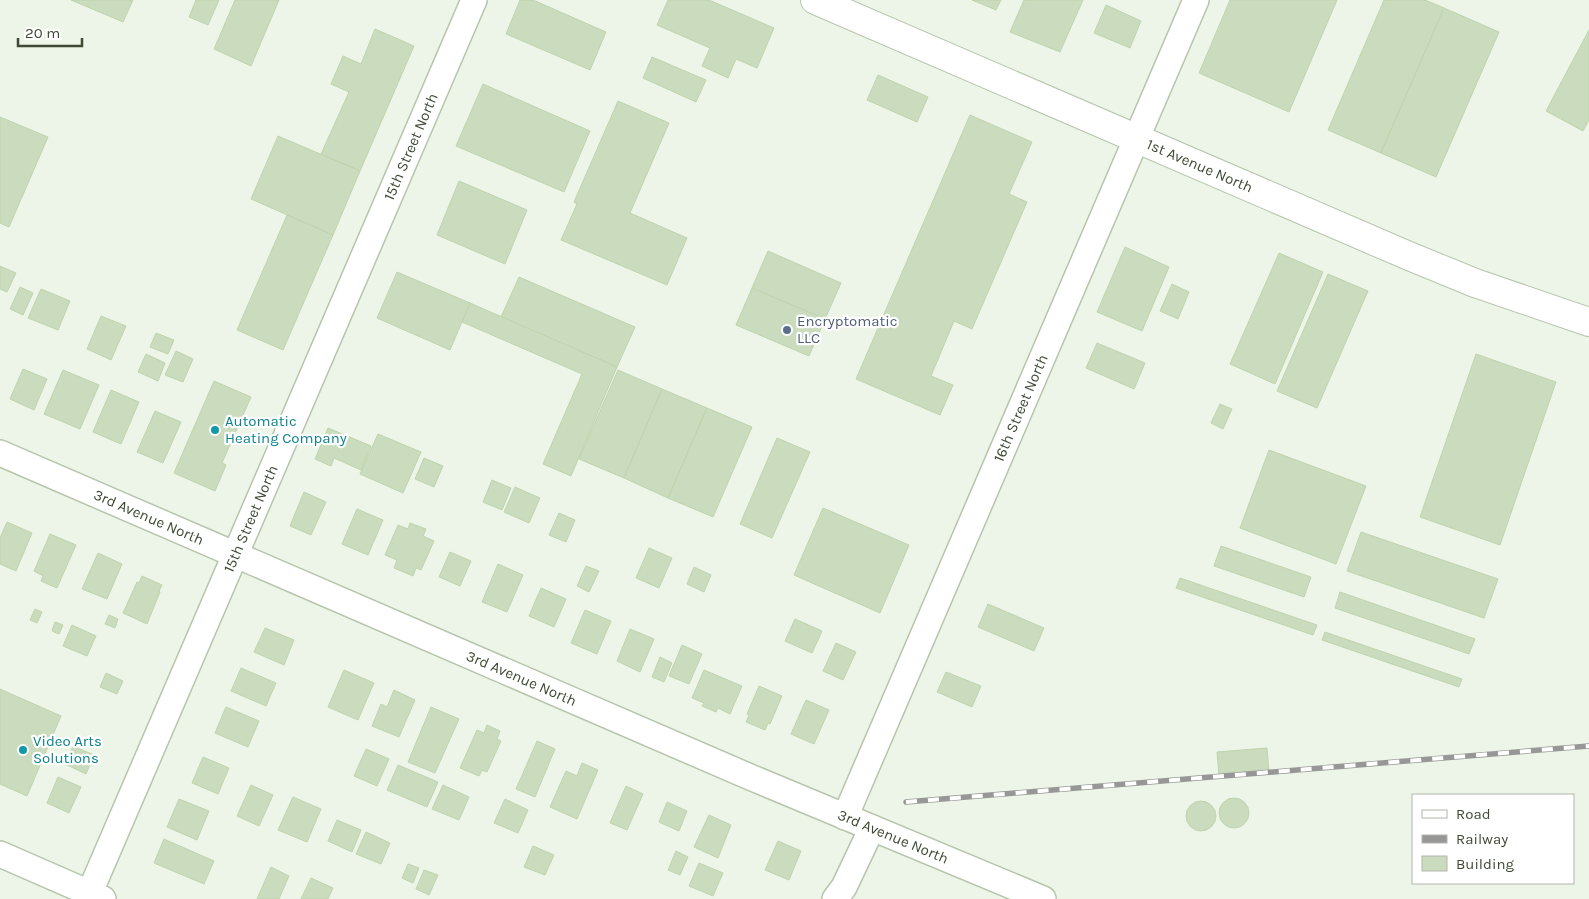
<svg xmlns="http://www.w3.org/2000/svg" width="1589" height="899" font-family="Karla,sans-serif">
	<rect width="100%" height="100%" fill="#ecf5e7"/>
	<g fill="#cbdbbd" stroke="#bfd4ad">
		<path d="M 71,0 L 133,0 L 123,22 Z"/>
		<path d="M 196,0 L 219,0 L 208,25 L 189,17 Z"/>
		<path d="M 235,0 L 279,0 L 251,66 L 214,49 Z"/>
		<path d="M 520,0 L 533,0 L 606,32 L 590,70 L 506,34 Z"/>
		<path d="M 668,0 L 709,0 L 774,28 L 757,68 L 736,59 L 728,78 L 702,66 L 710,48 L 657,25 Z"/>
		<path d="M 972,0 L 1001,0 L 996,10 Z"/>
		<path d="M 1024,0 L 1083,0 L 1060,52 L 1010,32 Z"/>
		<path d="M 1230,0 L 1337,0 L 1289,112 L 1199,73 Z"/>
		<path d="M 1384,0 L 1425,0 L 1444,8 L 1381,153 L 1328,130 Z"/>
		<path d="M 1106,5 L 1141,21 L 1130,48 L 1094,33 Z"/>
		<path d="M 1444,8 L 1499,32 L 1436,177 L 1381,153 Z"/>
		<path d="M 375,29 L 414,46 L 360,171 L 321,154 L 349,92 L 331,84 L 343,56 L 361,64 Z"/>
		<path d="M 1589,30 L 1589,120 L 1583,131 L 1546,111 Z"/>
		<path d="M 652,57 L 706,80 L 696,102 L 643,78 Z"/>
		<path d="M 878,75 L 928,97 L 917,122 L 867,100 Z"/>
		<path d="M 483,84 L 590,131 L 564,192 L 456,146 Z"/>
		<path d="M 618,101 L 669,123 L 630,213 L 687,238 L 667,285 L 561,240 L 577,204 L 574,202 Z"/>
		<path d="M 970,115 L 1032,142 L 1009,194 L 1027,202 L 972,329 L 954,321 L 931,376 L 953,385 L 940,415 L 856,379 Z"/>
		<path d="M 0,117 L 48,137 L 9,227 L 0,223 Z"/>
		<path d="M 278,136 L 360,171 L 333,235 L 251,199 Z"/>
		<path d="M 459,181 L 527,210 L 505,264 L 437,235 Z"/>
		<path d="M 287,215 L 333,235 L 283,350 L 237,330 Z"/>
		<path d="M 1125,247 L 1169,267 L 1142,331 L 1097,312 Z"/>
		<path d="M 768,251 L 841,283 L 825,319 L 752,288 Z"/>
		<path d="M 1279,253 L 1323,272 L 1275,384 L 1230,364 Z"/>
		<path d="M 0,266 L 16,273 L 7,292 L 0,289 Z"/>
		<path d="M 397,272 L 470,303 L 450,350 L 377,318 Z"/>
		<path d="M 1328,274 L 1368,291 L 1317,408 L 1277,391 Z"/>
		<path d="M 519,277 L 635,327 L 617,367 L 501,317 Z"/>
		<path d="M 1172,284 L 1189,292 L 1178,319 L 1160,311 Z"/>
		<path d="M 20,287 L 33,293 L 23,315 L 10,309 Z"/>
		<path d="M 752,288 L 825,319 L 809,356 L 736,325 Z"/>
		<path d="M 41,289 L 70,301 L 58,330 L 28,318 Z"/>
		<path d="M 470,303 L 617,367 L 571,476 L 543,464 L 582,374 L 462,322 Z"/>
		<path d="M 101,316 L 126,326 L 111,360 L 87,349 Z"/>
		<path d="M 156,333 L 174,340 L 168,354 L 150,347 Z"/>
		<path d="M 1097,343 L 1145,363 L 1134,389 L 1086,368 Z"/>
		<path d="M 176,351 L 193,359 L 183,382 L 165,375 Z"/>
		<path d="M 146,354 L 165,363 L 158,381 L 138,372 Z"/>
		<path d="M 1476,354 L 1556,382 L 1500,545 L 1420,517 Z"/>
		<path d="M 23,369 L 47,379 L 34,410 L 10,399 Z"/>
		<path d="M 63,370 L 99,385 L 80,429 L 44,414 Z"/>
		<path d="M 618,370 L 662,389 L 624,478 L 579,459 Z"/>
		<path d="M 214,381 L 251,397 L 222,463 L 226,465 L 215,491 L 174,473 Z"/>
		<path d="M 662,389 L 707,408 L 668,498 L 624,478 Z"/>
		<path d="M 111,390 L 139,402 L 121,444 L 93,432 Z"/>
		<path d="M 1220,404 L 1232,409 L 1223,429 L 1211,423 Z"/>
		<path d="M 707,408 L 752,427 L 713,517 L 668,498 Z"/>
		<path d="M 155,411 L 181,422 L 163,463 L 137,452 Z"/>
		<path d="M 328,428 L 371,446 L 361,470 L 334,458 L 331,466 L 315,459 Z"/>
		<path d="M 378,434 L 421,452 L 403,493 L 360,474 Z"/>
		<path d="M 777,438 L 810,452 L 772,538 L 740,524 Z"/>
		<path d="M 1269,450 L 1366,486 L 1336,564 L 1240,528 Z"/>
		<path d="M 424,458 L 443,466 L 434,487 L 415,479 Z"/>
		<path d="M 492,480 L 511,488 L 502,510 L 483,502 Z"/>
		<path d="M 515,487 L 540,498 L 529,523 L 504,512 Z"/>
		<path d="M 304,492 L 326,502 L 311,535 L 290,526 Z"/>
		<path d="M 823,508 L 909,545 L 880,613 L 794,575 Z"/>
		<path d="M 357,509 L 383,520 L 368,555 L 342,544 Z"/>
		<path d="M 559,513 L 575,520 L 566,542 L 549,535 Z"/>
		<path d="M 7,522 L 32,533 L 16,571 L 0,564 L 0,538 Z"/>
		<path d="M 410,523 L 426,529 L 423,536 L 434,541 L 421,570 L 416,568 L 413,576 L 394,568 L 397,560 L 385,555 L 398,525 L 408,529 Z"/>
		<path d="M 1361,532 L 1498,579 L 1484,618 L 1347,571 Z"/>
		<path d="M 50,534 L 76,545 L 57,588 L 41,581 L 43,576 L 34,571 Z"/>
		<path d="M 1221,546 L 1311,577 L 1304,597 L 1214,566 Z"/>
		<path d="M 649,548 L 672,558 L 659,588 L 636,578 Z"/>
		<path d="M 450,552 L 471,561 L 460,586 L 439,577 Z"/>
		<path d="M 98,553 L 122,564 L 107,599 L 82,589 Z"/>
		<path d="M 498,564 L 523,575 L 507,612 L 482,602 Z"/>
		<path d="M 586,566 L 599,571 L 589,592 L 577,586 Z"/>
		<path d="M 694,567 L 711,575 L 704,592 L 687,584 Z"/>
		<path d="M 142,576 L 162,585 L 159,591 L 160,592 L 147,624 L 123,613 L 137,582 L 139,583 Z"/>
		<path d="M 1180,578 L 1317,625 L 1313,635 L 1176,588 Z"/>
		<path d="M 541,588 L 566,599 L 554,627 L 529,616 Z"/>
		<path d="M 1340,592 L 1475,639 L 1469,654 L 1335,608 Z"/>
		<path d="M 988,604 L 1044,628 L 1034,651 L 978,627 Z"/>
		<path d="M 35,609 L 42,612 L 37,623 L 30,620 Z"/>
		<path d="M 585,610 L 611,621 L 597,654 L 571,643 Z"/>
		<path d="M 109,615 L 118,619 L 115,628 L 105,624 Z"/>
		<path d="M 795,619 L 822,631 L 812,653 L 785,641 Z"/>
		<path d="M 55,622 L 63,625 L 59,634 L 52,631 Z"/>
		<path d="M 72,625 L 96,636 L 87,656 L 63,646 Z"/>
		<path d="M 265,628 L 294,640 L 284,665 L 254,652 Z"/>
		<path d="M 630,629 L 654,639 L 640,672 L 617,661 Z"/>
		<path d="M 1325,632 L 1462,679 L 1459,687 L 1322,640 Z"/>
		<path d="M 836,643 L 856,652 L 843,680 L 823,671 Z"/>
		<path d="M 682,645 L 702,654 L 689,684 L 669,676 Z"/>
		<path d="M 660,657 L 672,663 L 664,682 L 652,677 Z"/>
		<path d="M 241,668 L 276,683 L 266,706 L 231,691 Z"/>
		<path d="M 344,670 L 374,683 L 358,720 L 328,707 Z"/>
		<path d="M 704,670 L 742,686 L 730,714 L 718,708 L 716,712 L 702,706 L 704,703 L 692,698 Z"/>
		<path d="M 946,672 L 981,686 L 972,707 L 937,692 Z"/>
		<path d="M 106,673 L 123,681 L 117,694 L 100,687 Z"/>
		<path d="M 759,686 L 782,696 L 770,724 L 768,723 L 765,730 L 746,722 L 749,715 L 747,714 Z"/>
		<path d="M 0,689 L 61,716 L 27,796 L 0,784 Z"/>
		<path d="M 394,690 L 415,700 L 399,737 L 372,726 L 381,704 L 387,707 Z"/>
		<path d="M 806,700 L 829,710 L 814,744 L 791,734 Z"/>
		<path d="M 226,707 L 259,721 L 248,747 L 215,733 Z"/>
		<path d="M 431,707 L 459,719 L 435,773 L 408,762 Z"/>
		<path d="M 487,725 L 500,731 L 497,739 L 501,741 L 487,772 L 482,770 L 479,776 L 460,768 L 477,730 L 484,733 Z"/>
		<path d="M 537,741 L 555,749 L 535,797 L 516,789 Z"/>
		<path d="M 73,746 L 94,755 L 86,774 L 65,764 Z"/>
		<path d="M 1267,748 L 1269,772 L 1219,776 L 1217,752 Z"/>
		<path d="M 366,749 L 389,759 L 377,786 L 354,776 Z"/>
		<path d="M 203,757 L 229,768 L 218,794 L 192,783 Z"/>
		<path d="M 582,763 L 598,770 L 577,819 L 550,807 L 566,771 L 577,776 Z"/>
		<path d="M 398,765 L 438,782 L 427,807 L 387,790 Z"/>
		<path d="M 58,777 L 81,787 L 69,813 L 47,803 Z"/>
		<path d="M 251,785 L 273,795 L 259,826 L 237,816 Z"/>
		<path d="M 443,785 L 469,797 L 459,820 L 432,809 Z"/>
		<path d="M 626,786 L 643,794 L 627,830 L 610,823 Z"/>
		<path d="M 293,797 L 321,809 L 307,842 L 278,830 Z"/>
		<circle cx="1234" cy="813" r="15"/>
		<path d="M 179,799 L 209,811 L 197,840 L 167,827 Z"/>
		<path d="M 505,799 L 528,810 L 518,833 L 494,823 Z"/>
		<circle cx="1201" cy="816" r="15"/>
		<path d="M 667,802 L 687,811 L 679,831 L 659,822 Z"/>
		<path d="M 709,815 L 731,825 L 718,858 L 694,847 Z"/>
		<path d="M 337,820 L 361,830 L 352,852 L 328,841 Z"/>
		<path d="M 366,832 L 390,843 L 381,864 L 356,854 Z"/>
		<path d="M 164,839 L 214,861 L 204,884 L 154,863 Z"/>
		<path d="M 778,841 L 801,851 L 789,880 L 765,870 Z"/>
		<path d="M 533,846 L 554,855 L 545,875 L 524,867 Z"/>
		<path d="M 676,851 L 688,857 L 680,875 L 668,870 Z"/>
		<path d="M 699,863 L 723,873 L 713,896 L 689,886 Z"/>
		<path d="M 408,864 L 419,868 L 413,883 L 402,878 Z"/>
		<path d="M 271,867 L 289,876 L 279,899 L 257,899 Z"/>
		<path d="M 424,870 L 438,875 L 429,895 L 416,889 Z"/>
		<path d="M 311,878 L 333,888 L 328,899 L 301,899 Z"/>
	</g>
	<g fill="none" stroke-linecap="round" stroke-linejoin="round">
		<g stroke="#b6c5ab" stroke-width="28">
			<g id="minor">
				<path id="s1" d="M 0,453 L 750,777 L 1043,899"/>
				<path id="s2" d="M 845,817 L 1196,0"/>
				<path d="M 0,854 L 103,899"/>
				<path id="s3" d="M 87,899 L 474,0"/>
				<path d="M 835,899 L 844,887 L 872,828"/>
			</g>
		</g>
		<g stroke="#b6c5ab" stroke-width="30">
			<g id="tertiary">
				<path id="s4" d="M 815,0 L 1409,256 L 1475,283 L 1589,322"/>
			</g>
		</g>
		<use href="#minor" stroke="#fff" stroke-width="25"/>
		<use href="#tertiary" stroke="#fff" stroke-width="28"/>
		<g stroke="#979797" stroke-width="5.5">
			<path id="rail" d="M 906,802 L 1589,746"/>
		</g>
		<use href="#rail" stroke="#fff" stroke-width="4" stroke-dasharray="11" stroke-linecap="butt"/>
	</g>
	<circle fill="#5c6f8a" stroke="#fff" stroke-width="2" cx="787" cy="330" r="5"/>
	<g fill="#0f9aa8" stroke="#fff" stroke-width="2">
		<circle cx="215" cy="430" r="5"/>
		<circle cx="23" cy="750" r="5"/>
	</g>
	<g text-anchor="middle" dominant-baseline="central" stroke-width="4.5" stroke-linejoin="round" paint-order="stroke">
		<g font-size="15" fill="#3e4935" stroke="#fff">
			<text stroke="none"><textPath href="#s3" startOffset="819">15th Street North</textPath></text>
			<text stroke="none"><textPath href="#s4" startOffset="419">1st Avenue North</textPath></text>
			<text stroke="none"><textPath href="#s2" startOffset="445">16th Street North</textPath></text>
			<text stroke="none"><textPath href="#s1" startOffset="162">3rd Avenue North</textPath></text>
			<text stroke="none"><textPath href="#s3" startOffset="414">15th Street North</textPath></text>
			<text stroke="none"><textPath href="#s1" startOffset="568">3rd Avenue North</textPath></text>
			<text stroke="none"><textPath href="#s1" startOffset="972">3rd Avenue North</textPath></text>
		</g>
		<g font-size="15" fill="#4e5e75" stroke="#fff" text-anchor="start">
			<text x="797" y="321">Encryptomatic<tspan x="797" dy="17">LLC</tspan></text>
		</g>
		<g font-size="15" fill="#0d838f" stroke="#fff" text-anchor="start">
			<text x="225" y="421">Automatic<tspan x="225" dy="17">Heating Company</tspan></text>
			<text x="33" y="741">Video Arts<tspan x="33" dy="17">Solutions</tspan></text>
		</g>
	</g>
	<rect x="1412" y="794" width="162" height="90" fill="#ffffff" stroke="#b2b6ae"/>
	<rect x="1422" y="810" width="25" height="8" fill="#ffffff" stroke="#b2b6ae"/>
	<text x="1456" y="819" font-size="15" fill="#3e4935">Road</text>
	<rect x="1422" y="835" width="25" height="8" fill="#979797" stroke="#b2b6ae"/>
	<text x="1456" y="844" font-size="15" fill="#3e4935">Railway</text>
	<rect x="1422" y="856" width="25" height="15" fill="#cbdbbd" stroke="#b2b6ae"/>
	<text x="1456" y="869" font-size="15" fill="#3e4935">Building</text>
	<path d="M18 38v8h64v-8" fill="none" stroke="#3e4935" stroke-width="2.5"/>
	<text x="25" y="38" font-size="15" fill="#3e4935" stroke="#ffffff" stroke-width="4" paint-order="stroke">20 m</text>
</svg>
